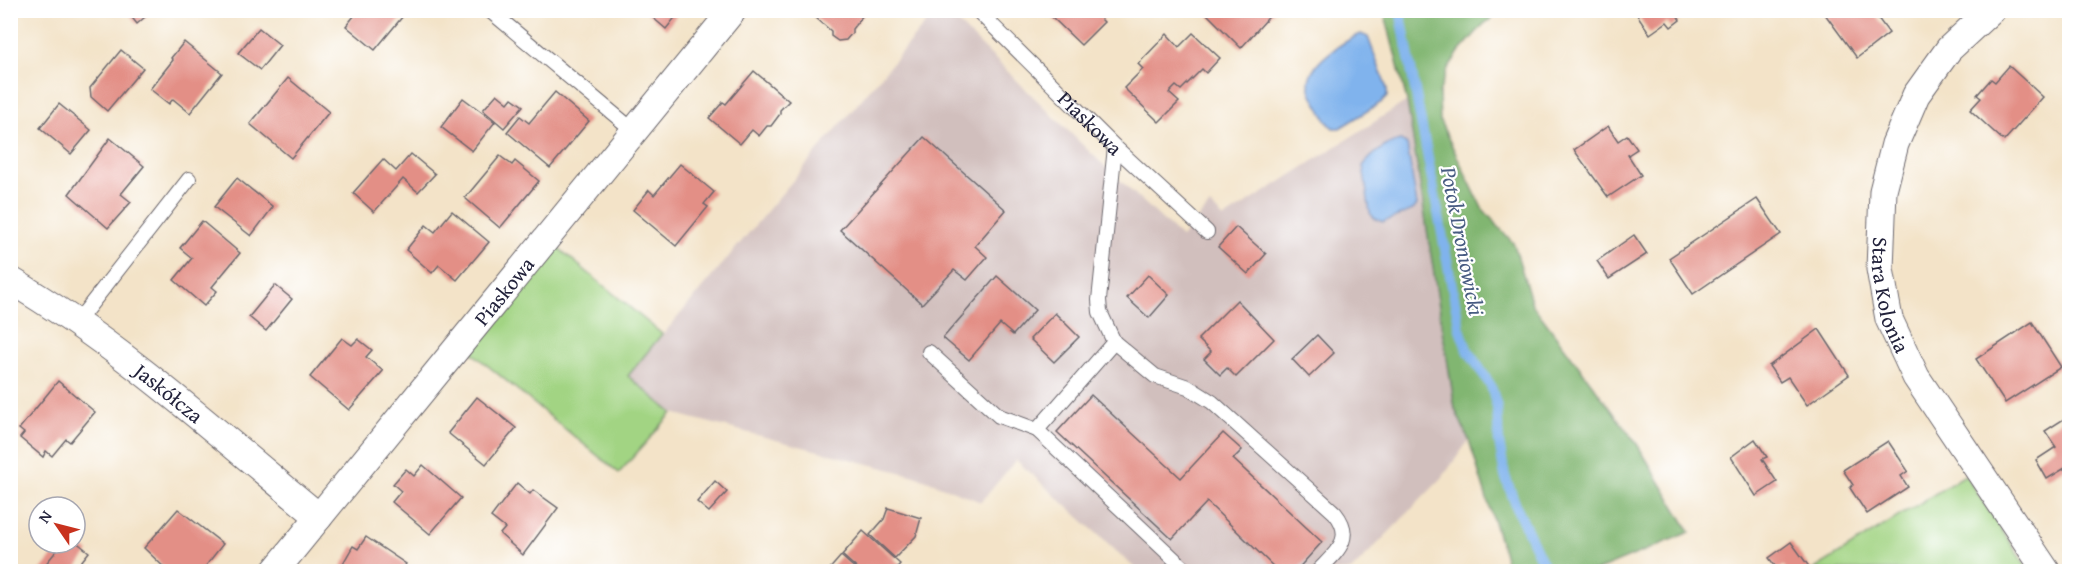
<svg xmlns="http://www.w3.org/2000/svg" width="2080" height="582" font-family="'Gentium Book Plus',serif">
	<rect width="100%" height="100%" fill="#fff"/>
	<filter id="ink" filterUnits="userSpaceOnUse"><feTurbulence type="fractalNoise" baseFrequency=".0167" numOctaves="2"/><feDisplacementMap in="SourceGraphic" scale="12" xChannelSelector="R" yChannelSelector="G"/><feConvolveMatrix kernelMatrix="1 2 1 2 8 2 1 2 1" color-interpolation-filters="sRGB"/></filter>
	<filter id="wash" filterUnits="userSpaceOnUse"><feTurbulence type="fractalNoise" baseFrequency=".008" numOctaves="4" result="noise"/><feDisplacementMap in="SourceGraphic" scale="24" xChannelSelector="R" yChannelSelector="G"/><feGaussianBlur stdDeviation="1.35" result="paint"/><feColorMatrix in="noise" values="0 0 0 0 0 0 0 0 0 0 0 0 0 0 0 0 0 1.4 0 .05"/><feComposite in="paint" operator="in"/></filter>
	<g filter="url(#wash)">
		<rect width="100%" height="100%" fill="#f3e3c8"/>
		<path fill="#d1bfbd" d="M 936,11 L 946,11 L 1093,155 L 1181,237 L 1210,205 L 1224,218 L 1407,101 L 1455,409 L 1469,440 L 1442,478 L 1351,571 L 1138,571 L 1016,460 L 981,502 L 919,477 L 672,413 L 628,376 Z"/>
		<g fill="#a2d483" stroke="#627b5f" stroke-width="1.5">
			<path d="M 557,247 L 662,334 L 628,376 L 672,413 L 619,473 L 471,352 Z"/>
			<path d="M 1965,475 L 2029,571 L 1813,570 Z"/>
		</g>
		<path fill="#81b671" stroke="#526c56" stroke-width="1.5" d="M 1384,11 L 1501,11 L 1483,25 L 1459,52 L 1447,70 L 1439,93 L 1440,121 L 1482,208 L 1514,244 L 1532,304 L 1637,444 L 1690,532 L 1596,571 L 1509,571 L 1469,440 L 1455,409 L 1407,101 Z"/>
		<g fill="#80b3ed" stroke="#516a94" stroke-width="1.5">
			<path d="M 1361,34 L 1368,37 L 1387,89 L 1387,97 L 1382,102 L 1340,128 L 1333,128 C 1327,123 1324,116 1320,109 C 1316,101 1309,93 1309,83 C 1309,63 1344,41 1361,34 Z"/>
			<path d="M 1401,140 L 1407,145 L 1417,205 L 1413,210 L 1383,222 L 1375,219 L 1370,213 L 1363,166 C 1370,156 1389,141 1401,140 Z"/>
		</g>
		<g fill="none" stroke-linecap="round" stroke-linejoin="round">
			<path stroke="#80b3ed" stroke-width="10" d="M 1400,10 L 1460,329 L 1467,349 L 1491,386 L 1497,407 L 1499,442 L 1505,476 L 1518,511 L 1547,572"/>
		</g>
		<g id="blocks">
			<g fill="#e38f86">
				<path d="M 126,10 L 153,10 L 137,24 Z"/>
				<path d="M 359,10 L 408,10 L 375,50 L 346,26 Z"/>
				<path d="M 644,10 L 681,10 L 666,29 Z"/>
				<path d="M 807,10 L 867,10 L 852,29 L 852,33 L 846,40 L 838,41 L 831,36 L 831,31 Z"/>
				<path d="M 1059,10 L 1109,10 L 1101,19 L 1104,22 L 1081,45 L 1052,17 Z"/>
				<path d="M 1203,10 L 1275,10 L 1241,48 Z"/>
				<path d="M 1634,10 L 1683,10 L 1677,15 L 1680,20 L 1671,27 L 1667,22 L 1650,34 Z"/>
				<path d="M 1822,10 L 1872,10 L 1889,33 L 1857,58 Z"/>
				<path d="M 259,28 L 280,45 L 260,70 L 238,53 Z"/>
				<path d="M 1193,33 L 1220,58 L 1206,73 L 1202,69 L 1181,90 L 1176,86 L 1169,93 L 1179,102 L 1159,122 L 1124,88 L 1143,69 L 1138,64 L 1167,34 L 1179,47 Z"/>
				<path d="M 184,42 L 222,73 L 190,113 L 173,99 L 169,104 L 150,89 L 173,60 L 171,58 Z"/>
				<path d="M 121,50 L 143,68 L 107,111 L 91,97 L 90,88 Z"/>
				<path d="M 2009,66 L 2043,97 L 2004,141 L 1970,110 L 1981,98 L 1977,95 L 1991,79 L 1995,82 Z"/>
				<path d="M 754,71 L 789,101 L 780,110 L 780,114 L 771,126 L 767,126 L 759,136 L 752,130 L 740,144 L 709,118 L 723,102 L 726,104 Z"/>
				<path d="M 288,78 L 329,112 L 291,158 L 250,124 Z"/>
				<path d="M 555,92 L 589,121 L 550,168 L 507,132 L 520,116 L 529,123 Z"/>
				<path d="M 497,94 L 508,103 L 512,98 L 523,106 L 504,128 L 483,110 Z"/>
				<path d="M 463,98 L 495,122 L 472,151 L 441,127 Z"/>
				<path d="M 59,104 L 91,130 L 71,154 L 40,128 Z"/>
				<path d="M 1608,126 L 1618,141 L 1627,135 L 1637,149 L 1628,155 L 1641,175 L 1608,197 L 1574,150 Z"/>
				<path d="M 924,137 L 1006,210 L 975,246 L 987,257 L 967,280 L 954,270 L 922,304 L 840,230 Z"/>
				<path d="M 110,138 L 144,166 L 121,194 L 131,202 L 108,228 L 69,194 Z"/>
				<path d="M 411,154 L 435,174 L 418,192 L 403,179 L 374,212 L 353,193 L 383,159 L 396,171 Z"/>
				<path d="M 500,156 L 512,165 L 515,161 L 539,181 L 500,228 L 465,198 Z"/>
				<path d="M 680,164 L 714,192 L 704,204 L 708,207 L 676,246 L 633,210 L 649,190 L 654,195 Z"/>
				<path d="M 237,178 L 273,207 L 251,236 L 214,207 Z"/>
				<path d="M 1757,199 L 1781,234 L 1693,294 L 1669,258 Z"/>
				<path d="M 452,211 L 489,242 L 457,280 L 439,265 L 432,273 L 406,250 L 426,225 L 435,232 Z"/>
				<path d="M 202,221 L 240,253 L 212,287 L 217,291 L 204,306 L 174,280 L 192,258 L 180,248 Z"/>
				<path d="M 1236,227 L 1266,254 L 1248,274 L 1218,247 Z"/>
				<path d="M 1634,235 L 1647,254 L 1609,279 L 1597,261 Z"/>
				<path d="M 1148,275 L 1169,295 L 1149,318 L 1127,298 Z"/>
				<path d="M 997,276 L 1035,310 L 1013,335 L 1000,324 L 969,360 L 943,338 Z"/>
				<path d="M 275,285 L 292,299 L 266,331 L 249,317 Z"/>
				<path d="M 1237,300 L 1274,339 L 1236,377 L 1227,368 L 1220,375 L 1204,359 L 1211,352 L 1198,339 Z"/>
				<path d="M 1055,313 L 1079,337 L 1054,362 L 1030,339 Z"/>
				<path d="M 2032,322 L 2061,367 L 2005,403 L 1976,359 Z"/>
				<path d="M 1819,329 L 1849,375 L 1807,405 L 1788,377 L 1780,382 L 1769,366 Z"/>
				<path d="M 1317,335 L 1334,353 L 1309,377 L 1292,359 Z"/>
				<path d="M 342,338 L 352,345 L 358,339 L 372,350 L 366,357 L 383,371 L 349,410 L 310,377 Z"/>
				<path d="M 58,381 L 95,412 L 70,442 L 66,439 L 52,456 L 46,451 L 43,457 L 20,438 L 24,433 L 19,429 Z"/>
				<path d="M 1091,395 L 1181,478 L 1223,433 L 1242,450 L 1233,459 L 1322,542 L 1295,572 L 1279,572 L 1207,502 L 1172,539 L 1057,432 Z"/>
				<path d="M 477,397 L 516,428 L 486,464 L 448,433 Z"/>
				<path d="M 2070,415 L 2070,465 L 2047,479 L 2036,460 L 2056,447 L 2045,431 Z"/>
				<path d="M 1755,439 L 1767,457 L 1762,459 L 1777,482 L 1756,496 L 1731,457 Z"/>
				<path d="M 1888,441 L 1908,471 L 1901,476 L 1908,487 L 1867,514 L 1850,488 L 1853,485 L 1843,470 Z"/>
				<path d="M 423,465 L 461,498 L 430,534 L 392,502 L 401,491 L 393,484 L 406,469 L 414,476 Z"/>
				<path d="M 715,481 L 727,492 L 709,512 L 697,502 Z"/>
				<path d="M 517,483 L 530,494 L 533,490 L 558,508 L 523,555 L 500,534 L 505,528 L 491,517 Z"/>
				<path d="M 888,508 L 921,518 L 916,536 L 895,558 L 870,535 L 884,519 Z"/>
				<path d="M 178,509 L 223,544 L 201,572 L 169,572 L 144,548 Z"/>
				<path d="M 863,531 L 900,564 L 893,572 L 861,572 L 842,555 Z"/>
				<path d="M 366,537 L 406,564 L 401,572 L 338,572 L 353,546 L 358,549 Z"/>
				<path d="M 75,541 L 89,552 L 73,572 L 39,572 L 63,543 L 75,543 Z"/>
				<path d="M 1791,542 L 1813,572 L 1787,572 L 1784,566 L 1778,570 L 1769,558 Z"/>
				<path d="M 841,556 L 859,572 L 827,572 Z"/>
			</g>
		</g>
	</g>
	<g filter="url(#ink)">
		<use href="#blocks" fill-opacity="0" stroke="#6b666c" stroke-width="1.5"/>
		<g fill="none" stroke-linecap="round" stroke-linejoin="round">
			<g stroke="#6b666c" stroke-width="16">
				<g id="service">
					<path d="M 489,10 L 634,131"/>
					<path id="s1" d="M 977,10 L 1115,147 L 1207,232"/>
					<path d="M 1115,147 L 1099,300 L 1100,312 L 1114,342 L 1155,376 L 1188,387 L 1212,402 L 1335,513 C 1356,539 1335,553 1317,572"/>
					<path d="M 77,322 L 189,179"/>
					<path d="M 1114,342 L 1037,430 L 1188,572"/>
					<path d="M 929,352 L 999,416 L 1037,430"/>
				</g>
			</g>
			<g stroke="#6b666c" stroke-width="29">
				<g id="minor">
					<path id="s2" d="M 1991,10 L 1949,49 L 1916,95 L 1895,144 L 1883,191 L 1880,269 L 1889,319 L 1916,377 L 2047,572"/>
					<path id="s3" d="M 10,280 C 122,346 219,435 319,517"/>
					<path id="s4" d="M 274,572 L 733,10"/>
				</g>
			</g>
			<use href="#service" stroke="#fff" stroke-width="14"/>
			<use href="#minor" stroke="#fff" stroke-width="27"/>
		</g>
	</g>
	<g text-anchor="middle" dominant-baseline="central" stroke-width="4.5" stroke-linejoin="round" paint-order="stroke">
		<g font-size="21" fill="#22223b" stroke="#fff">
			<text stroke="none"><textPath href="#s1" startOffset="160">Piaskowa</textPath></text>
			<text stroke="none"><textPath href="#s4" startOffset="363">Piaskowa</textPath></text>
			<text stroke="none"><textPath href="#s2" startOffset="321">Stara Kolonia</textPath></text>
			<text stroke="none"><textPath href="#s3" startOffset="195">Jaskółcza</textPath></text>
		</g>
		<g font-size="22" font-style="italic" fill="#485c82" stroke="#fff">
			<text transform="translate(1463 241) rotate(79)">Potok Droniowicki</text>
		</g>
	</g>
	<rect width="2080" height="582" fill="none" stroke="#fff" stroke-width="36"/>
	<g transform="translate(57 525) rotate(305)"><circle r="28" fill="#ffffff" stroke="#a7a7b1" stroke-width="1.5"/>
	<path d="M0-4.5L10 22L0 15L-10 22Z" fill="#c8321e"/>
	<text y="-9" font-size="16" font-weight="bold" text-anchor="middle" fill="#22223b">N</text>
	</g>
</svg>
